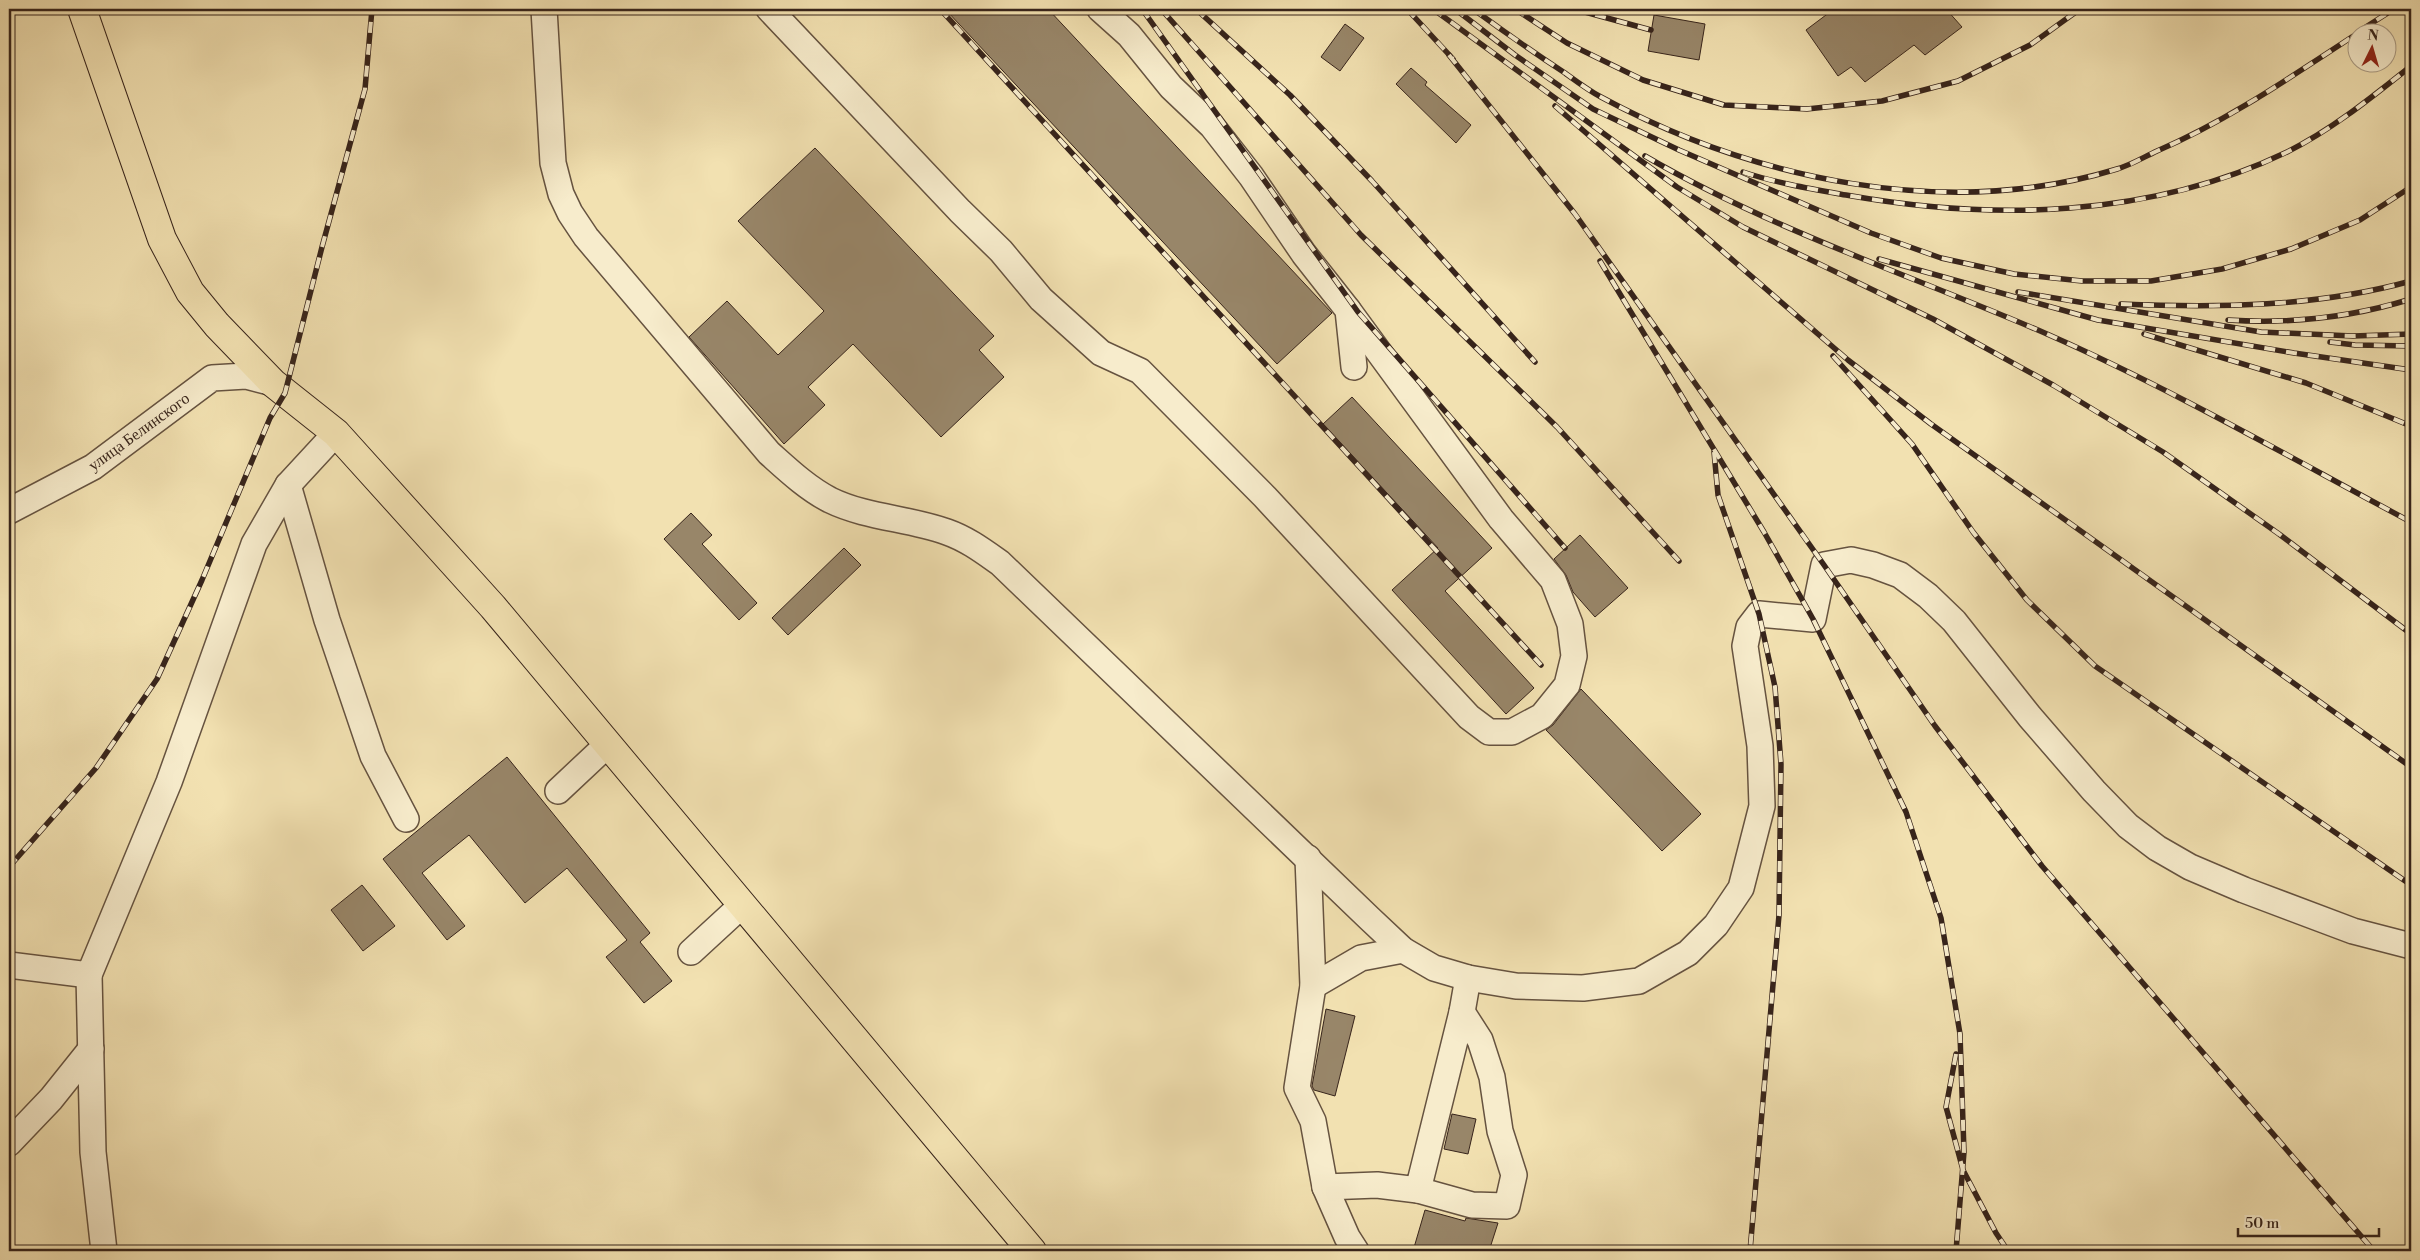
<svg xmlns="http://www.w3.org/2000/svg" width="2420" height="1260" font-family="'Libre Bodoni',serif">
	<rect width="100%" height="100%" fill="#f2e1b1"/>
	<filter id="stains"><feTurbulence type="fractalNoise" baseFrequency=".004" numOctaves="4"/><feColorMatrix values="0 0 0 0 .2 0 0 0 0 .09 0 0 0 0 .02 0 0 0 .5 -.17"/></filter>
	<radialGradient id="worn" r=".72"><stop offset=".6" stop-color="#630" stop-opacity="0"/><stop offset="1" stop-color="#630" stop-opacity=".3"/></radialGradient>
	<g fill="#988669" stroke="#37241b">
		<path d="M 945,9 L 1048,9 L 1332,313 L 1277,364 Z"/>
		<path d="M 1834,9 L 1946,9 L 1962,27 L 1925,55 L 1914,45 L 1865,82 L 1851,67 L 1838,76 L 1806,30 Z"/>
		<path d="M 1654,15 L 1705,24 L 1699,60 L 1648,51 Z"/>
		<path d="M 1345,24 L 1364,38 L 1340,71 L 1321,57 Z"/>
		<path d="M 1411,68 L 1427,82 L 1425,85 L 1471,125 L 1456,143 L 1396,84 Z"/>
		<path d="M 815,148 L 994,336 L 979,350 L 1004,377 L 941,437 L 853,344 L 808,387 L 825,405 L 784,444 L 689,337 L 727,301 L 778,355 L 824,311 L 738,221 Z"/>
		<path d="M 1352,397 L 1492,548 L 1445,591 L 1534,688 L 1506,714 L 1392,590 L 1438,548 L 1323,424 Z"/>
		<path d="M 691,513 L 712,535 L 702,544 L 757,603 L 739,620 L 664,539 Z"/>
		<path d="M 1580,535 L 1628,588 L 1595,617 L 1573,592 L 1566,575 L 1554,559 Z"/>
		<path d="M 844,548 L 861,565 L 788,635 L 772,618 Z"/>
		<path d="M 1581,689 L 1701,814 L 1662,851 L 1546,730 L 1553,725 Z"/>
		<path d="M 507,757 L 650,933 L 640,942 L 672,981 L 644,1003 L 606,957 L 627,940 L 567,868 L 525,903 L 469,835 L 422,873 L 465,926 L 447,940 L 383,859 Z"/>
		<path d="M 362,885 L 395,926 L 363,951 L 331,910 Z"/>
		<path d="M 1326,1009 L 1355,1016 L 1335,1096 L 1314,1090 L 1312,1086 Z"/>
		<path d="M 1452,1114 L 1476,1119 L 1468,1154 L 1444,1149 Z"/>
		<path d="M 1425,1210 L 1465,1221 L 1466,1218 L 1498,1223 L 1489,1251 L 1413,1251 Z"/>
	</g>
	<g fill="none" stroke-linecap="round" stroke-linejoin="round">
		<g stroke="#665340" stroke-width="28">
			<g id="minor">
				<path d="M 544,9 L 553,163 L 561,194 L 570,213 L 586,237 L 769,453 C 788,470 807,488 830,500 C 867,518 909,518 947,532 C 967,539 983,551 1000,563 L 1369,918 L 1403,950 L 1434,968 L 1468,978 L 1516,986 L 1583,988 L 1639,981 L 1688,953 L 1716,925 L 1741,888 L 1762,806 L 1760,746 L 1745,646 L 1749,627 L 1759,614 L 1813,619 L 1824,565 L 1851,560 L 1873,565 L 1900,575 L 1928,596 L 1954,621 L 2030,717 L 2094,791 L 2128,826 L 2157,848 L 2190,867 L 2244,890 L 2353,931 L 2411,946"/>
				<path d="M 769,9 L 960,211 L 1001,251 L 1041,299 L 1101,353 L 1140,371 L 1265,497 L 1469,717 L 1489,732 L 1512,732 L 1542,716 L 1567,685 L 1574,656 L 1570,624 L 1553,580 L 1501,519 L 1348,310"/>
				<path d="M 1100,9 L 1129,35 L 1171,87 L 1212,126 L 1251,176 L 1304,254 L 1348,310 L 1354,367"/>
				<path d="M 288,485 L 327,620 L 373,756 L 406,819"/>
				<path d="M 9,511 L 93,467 L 212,378 L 246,376 L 273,383"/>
				<path d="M 558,791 L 607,745"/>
				<path d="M 1308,858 L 1313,986 L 1297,1088 L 1313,1121 L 1325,1187 L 1347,1237 L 1356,1251"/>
				<path d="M 691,952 L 741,906"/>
				<path d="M 9,965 L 89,975 L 169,782 L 254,544 L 288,485 L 336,433"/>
				<path d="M 89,975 L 93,1152 L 104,1251"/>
				<path d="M 1313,986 L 1361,958 L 1403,950"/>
				<path d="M 9,1143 L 51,1099 L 91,1049"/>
				<path d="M 1325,1187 L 1377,1185 L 1418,1190 L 1462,1012 L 1468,978"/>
				<path d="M 1418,1190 L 1472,1205 L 1507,1206 L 1514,1175 L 1500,1131 L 1492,1077 L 1480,1040 L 1462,1012"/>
			</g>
		</g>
		<g stroke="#37241b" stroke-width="30">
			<path id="major" d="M 82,9 L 162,239 L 190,292 L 217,325 L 273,383 L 336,433 L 493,607 L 1032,1251"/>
		</g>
		<use href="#minor" stroke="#f7eccc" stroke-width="25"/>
		<use href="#major" stroke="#f2e1b1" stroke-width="28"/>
		<g stroke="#37241b" stroke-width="5.5">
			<g id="rail">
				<path d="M 940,9 L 1541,665"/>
				<path d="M 1142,9 L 1358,312 L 1565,548"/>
				<path d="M 1161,9 L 1361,235 L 1557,427 L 1679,561"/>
				<path d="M 1196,9 L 1290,95 L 1372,181 L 1535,362"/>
				<path d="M 1407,9 L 1453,59"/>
				<path d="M 1433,9 L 1677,187 L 1743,227 L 1933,319 L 2053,385 L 2163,452 L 2279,534 L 2411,634"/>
				<path d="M 1455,9 L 1515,55 L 1593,109 L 1679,150 L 1871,233 L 1941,258 L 2014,274 L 2082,281 L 2151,281 L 2222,269 L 2291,249 L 2360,220 L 2411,187"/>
				<path d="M 1473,9 C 1503,31 1533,52 1565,73 C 1576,81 1588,90 1601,97 C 1754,180 1947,221 2117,169 C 2131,165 2144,157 2157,151 C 2229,120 2292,76 2358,33"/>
				<path d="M 1515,9 L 1567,43 L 1643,80 L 1724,105 L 1807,109 L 1882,101 L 1958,81 L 2030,45 L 2080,9"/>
				<path d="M 1574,9 L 1651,30"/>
				<path d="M 2358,32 L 2394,9"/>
				<path d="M 1449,55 L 1575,214 L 1824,565 L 1935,726 L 2042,866 L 2374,1251"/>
				<path d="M 1555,106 L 1848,360 L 1931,424 L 2411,767"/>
				<path d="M 1645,156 C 1772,230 1913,276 2047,334 C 2172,389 2291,458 2411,522"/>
				<path d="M 1743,172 C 1776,183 1812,189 1846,195 C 1993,221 2150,218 2287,152 C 2333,129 2372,97 2411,66"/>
				<path d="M 1879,259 L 2098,320 L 2294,353 L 2411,370"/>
				<path d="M 1600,261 L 1764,532 L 1813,619 L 1906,812 L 1941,918 L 1960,1034 L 1964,1152 L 1956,1251"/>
				<path d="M 2018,292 L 2261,332 L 2353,336 L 2411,334"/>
				<path d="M 2121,304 C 2218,308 2317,307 2411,281"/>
				<path d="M 2228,320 C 2289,324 2353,317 2411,299"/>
				<path d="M 2144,334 L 2306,383 L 2411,426"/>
				<path d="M 2330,342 L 2355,345 L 2411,346"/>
				<path d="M 1833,356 L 1912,444 L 1973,532 L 2027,600 L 2095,666 L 2411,885"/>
				<path d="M 1714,452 L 1718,495 L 1759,614 L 1775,687 L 1781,764 L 1779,915 L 1750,1251"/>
				<path d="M 9,867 L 96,768 L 157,679 L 202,580 L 270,418 L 285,393 L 322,247 L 365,89 L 372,9"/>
				<path d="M 1956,1054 L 1946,1107 L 1963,1170 L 1996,1233 L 2008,1251"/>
			</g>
		</g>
		<use href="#rail" stroke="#f7eccc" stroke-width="4" stroke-dasharray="11" stroke-linecap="butt"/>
	</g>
	<g text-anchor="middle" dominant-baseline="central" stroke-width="4" stroke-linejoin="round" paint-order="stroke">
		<g font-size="16" fill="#37241b" stroke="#f7eccc">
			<text transform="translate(139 432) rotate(-36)">улица Белинского</text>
		</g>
	</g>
	<rect width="2420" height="1260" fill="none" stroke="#f2e1b1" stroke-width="30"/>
	<rect x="10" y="10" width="2400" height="1240" fill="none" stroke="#37241b" stroke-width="2.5"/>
	<rect x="15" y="15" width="2390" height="1230" fill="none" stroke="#37241b"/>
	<g transform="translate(2372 48) rotate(5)"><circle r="24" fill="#f7eccc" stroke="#aa9c85"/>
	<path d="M0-4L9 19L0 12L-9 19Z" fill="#8f2418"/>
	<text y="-8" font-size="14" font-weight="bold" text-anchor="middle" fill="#37241b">N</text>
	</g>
	<path d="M2238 1228v8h141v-8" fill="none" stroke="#37241b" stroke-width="2.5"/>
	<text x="2245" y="1228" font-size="15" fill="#37241b" stroke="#f7eccc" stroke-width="4" paint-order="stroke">50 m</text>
	<rect width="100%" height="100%" filter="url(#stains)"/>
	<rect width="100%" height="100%" fill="url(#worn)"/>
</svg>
